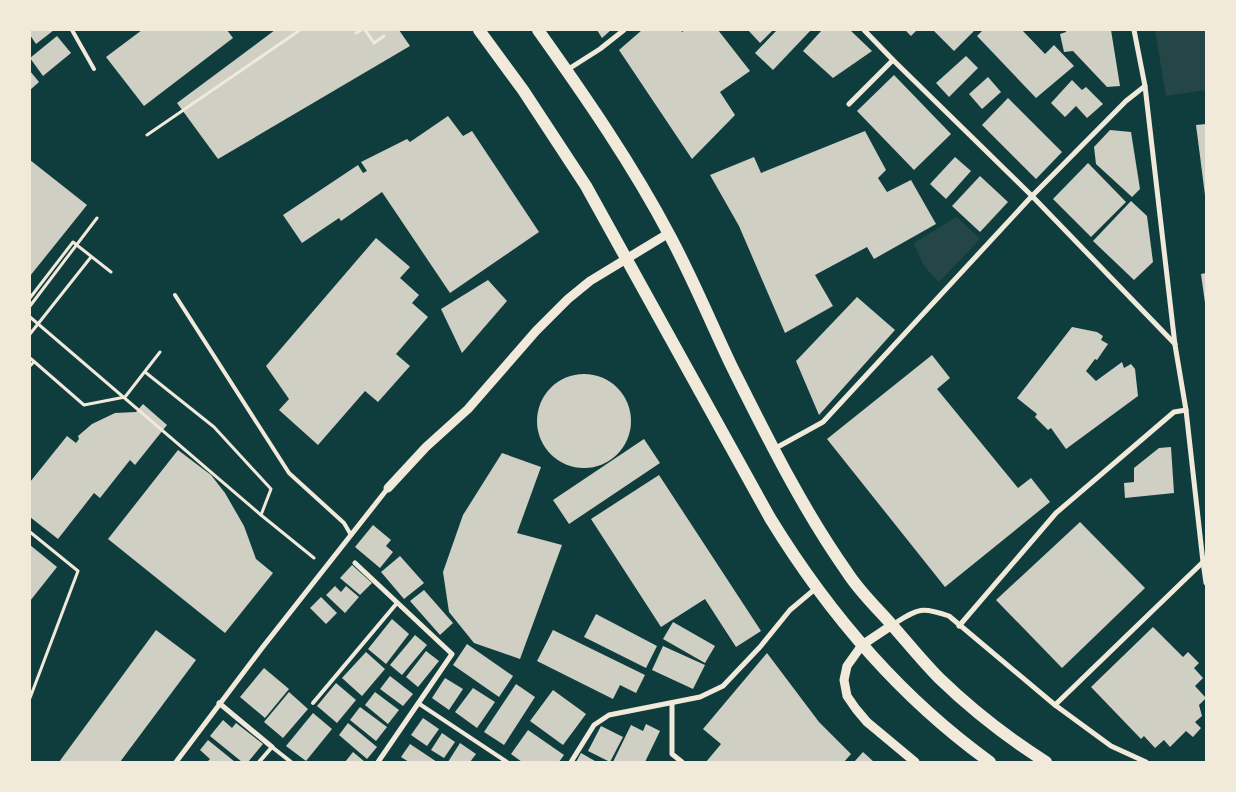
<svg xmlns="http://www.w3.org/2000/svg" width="1236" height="792" font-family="'Playfair Display',serif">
	<rect width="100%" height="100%" fill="#0f3d3e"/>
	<g fill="#244646">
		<path d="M 1155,30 L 1206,30 L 1206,90 L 1166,96 Z"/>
		<path d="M 957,217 L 980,239 L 939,282 L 924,266 L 914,243 Z"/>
	</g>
	<g fill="#cfcfc3">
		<path d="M 30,30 L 54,30 L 36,44 L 30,35 Z"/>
		<path d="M 142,30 L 227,30 L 233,38 L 144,106 L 106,57 Z"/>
		<path d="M 275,30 L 399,30 L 410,46 L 218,159 L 177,103 Z"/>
		<path d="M 597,30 L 611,30 L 602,38 Z"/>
		<path d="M 642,30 L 681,30 L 682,32 L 685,30 L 718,30 L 750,71 L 720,92 L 735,115 L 692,159 L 619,50 Z"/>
		<path d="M 748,30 L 773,30 L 760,43 Z"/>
		<path d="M 777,30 L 811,30 L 773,70 L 755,53 Z"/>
		<path d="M 822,30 L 850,30 L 872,51 L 833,78 L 803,51 Z"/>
		<path d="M 905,30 L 917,30 L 911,36 Z"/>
		<path d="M 936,30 L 975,30 L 954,51 L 934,31 Z"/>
		<path d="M 983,30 L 1022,30 L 1045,54 L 1054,45 L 1074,66 L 1036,98 L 977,36 Z"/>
		<path d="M 1066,30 L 1111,30 L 1120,86 L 1107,87 L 1073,51 L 1064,52 L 1060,34 L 1066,32 Z"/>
		<path d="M 57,36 L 71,53 L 43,76 L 30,58 Z"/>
		<path d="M 966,56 L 978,68 L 949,97 L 936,83 Z"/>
		<path d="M 30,71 L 39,82 L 30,90 Z"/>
		<path d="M 894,75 L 951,134 L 914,170 L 857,111 Z"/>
		<path d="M 988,77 L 1001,92 L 982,109 L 969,94 Z"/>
		<path d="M 1072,80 L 1082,90 L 1086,87 L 1103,104 L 1087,118 L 1076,106 L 1065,117 L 1051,103 Z"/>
		<path d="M 1008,98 L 1062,152 L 1036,179 L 982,125 Z"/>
		<path d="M 448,116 L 463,136 L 472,131 L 539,232 L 450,293 L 382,192 L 341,221 L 339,218 L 302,243 L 283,215 L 358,165 L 363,173 L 367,171 L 361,162 L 407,139 L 410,142 Z"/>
		<path d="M 1206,124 L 1206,195 L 1205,195 L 1196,125 Z"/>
		<path d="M 1110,130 L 1131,132 L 1140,189 L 1132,197 L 1096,164 L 1094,147 Z"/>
		<path d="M 865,131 L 886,170 L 878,178 L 887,192 L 911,180 L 936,224 L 874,259 L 867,247 L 815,275 L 833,306 L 785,333 L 739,226 L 710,175 L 754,157 L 761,173 Z"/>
		<path d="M 955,157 L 971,171 L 946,199 L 930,184 Z"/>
		<path d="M 30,160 L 87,205 L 30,276 Z"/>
		<path d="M 1088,163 L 1126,202 L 1091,237 L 1053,199 Z"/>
		<path d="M 980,176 L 1008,202 L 980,232 L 952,206 Z"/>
		<path d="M 1131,201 L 1147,216 L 1153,262 L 1134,280 L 1093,241 Z"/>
		<path d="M 376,238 L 410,267 L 400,278 L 419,295 L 412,303 L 428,317 L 396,354 L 410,366 L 378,402 L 365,391 L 318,445 L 279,410 L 289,399 L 266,366 Z"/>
		<path d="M 1206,273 L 1206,303 L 1205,303 L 1201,274 Z"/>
		<path d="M 488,280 L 507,301 L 462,353 L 441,309 Z"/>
		<path d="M 857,297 L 895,330 L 819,415 L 796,361 Z"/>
		<path d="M 1072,327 L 1097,332 L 1103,336 L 1101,340 L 1108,344 L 1097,360 L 1095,359 L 1086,371 L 1096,381 L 1122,362 L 1124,368 L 1131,364 L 1135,369 L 1138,396 L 1066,449 L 1051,428 L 1048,430 L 1035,417 L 1037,414 L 1017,398 Z"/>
		<path d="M 932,355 L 950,378 L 937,389 L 1018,488 L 1031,478 L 1050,502 L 945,587 L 827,439 Z"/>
		<circle cx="584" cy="421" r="47"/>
		<path d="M 143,404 L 167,425 L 135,465 L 130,460 L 100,498 L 94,493 L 58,539 L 30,517 L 30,482 L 67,436 L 76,443 L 79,439 L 78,436 L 92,424 L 115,413 L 136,412 Z"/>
		<path d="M 644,439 L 660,463 L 569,524 L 553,500 Z"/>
		<path d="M 1171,447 L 1174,493 L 1125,498 L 1124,483 L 1134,482 L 1134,468 L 1159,448 Z"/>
		<path d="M 178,450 L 211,475 L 225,493 L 244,526 L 256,559 L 273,573 L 225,633 L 108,539 Z"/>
		<path d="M 502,453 L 541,467 L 517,533 L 562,545 L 520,659 L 474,643 L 449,612 L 443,572 L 463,515 Z"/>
		<path d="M 659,475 L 761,631 L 736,647 L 705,599 L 661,627 L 591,519 Z"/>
		<path d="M 1080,522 L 1145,588 L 1062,668 L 996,600 Z"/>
		<path d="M 373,525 L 391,540 L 386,546 L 393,552 L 380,568 L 355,547 Z"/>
		<path d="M 30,545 L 57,567 L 30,601 Z"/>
		<path d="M 400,556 L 424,583 L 404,599 L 381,572 Z"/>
		<path d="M 352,565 L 372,583 L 360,595 L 340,578 Z"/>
		<path d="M 335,586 L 341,592 L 346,586 L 359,597 L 345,613 L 326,595 Z"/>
		<path d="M 424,590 L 453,623 L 440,635 L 410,601 Z"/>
		<path d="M 321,597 L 337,613 L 326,624 L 310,608 Z"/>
		<path d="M 596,614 L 657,646 L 646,668 L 584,637 Z"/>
		<path d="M 392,619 L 409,634 L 386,664 L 368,649 Z"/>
		<path d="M 673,622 L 715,646 L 705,663 L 663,639 Z"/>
		<path d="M 1153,627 L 1183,657 L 1188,652 L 1199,663 L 1194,668 L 1203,678 L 1195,686 L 1206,698 L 1199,705 L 1202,716 L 1195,722 L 1201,728 L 1193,737 L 1186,731 L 1170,747 L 1164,740 L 1155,748 L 1144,736 L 1141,739 L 1091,687 Z"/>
		<path d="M 156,630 L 196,660 L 120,762 L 59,762 Z"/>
		<path d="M 553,630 L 645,675 L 636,693 L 620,685 L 613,699 L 537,661 Z"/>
		<path d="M 415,635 L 427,645 L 402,675 L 390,665 Z"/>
		<path d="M 467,644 L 513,676 L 499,697 L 453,665 Z"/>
		<path d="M 663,646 L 705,665 L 693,689 L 652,670 Z"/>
		<path d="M 426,651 L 439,661 L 418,687 L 406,677 Z"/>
		<path d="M 366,652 L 385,669 L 362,696 L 342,678 Z"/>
		<path d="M 767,653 L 819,722 L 851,754 L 844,762 L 706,762 L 721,744 L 703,729 Z"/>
		<path d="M 264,668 L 289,689 L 265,718 L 240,697 Z"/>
		<path d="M 390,676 L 413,694 L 403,706 L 380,689 Z"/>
		<path d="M 445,678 L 463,689 L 449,710 L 432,698 Z"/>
		<path d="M 336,683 L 356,700 L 337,723 L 317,706 Z"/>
		<path d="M 516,684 L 535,697 L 504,745 L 484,732 Z"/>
		<path d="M 473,688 L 495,702 L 477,728 L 455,712 Z"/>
		<path d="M 553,690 L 586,714 L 563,745 L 530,721 Z"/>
		<path d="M 289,692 L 308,709 L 283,738 L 264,722 Z"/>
		<path d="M 375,692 L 399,710 L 388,724 L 365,705 Z"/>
		<path d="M 360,707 L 387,727 L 376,741 L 350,720 Z"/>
		<path d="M 313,713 L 332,729 L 306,761 L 286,746 Z"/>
		<path d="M 423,718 L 439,729 L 427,746 L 411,735 Z"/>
		<path d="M 223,720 L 232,728 L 236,723 L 263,744 L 248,762 L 242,762 L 210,736 Z"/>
		<path d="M 348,723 L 377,747 L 367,759 L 339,735 Z"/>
		<path d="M 646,724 L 660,731 L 645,762 L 613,762 L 631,725 L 643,731 Z"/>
		<path d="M 601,726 L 623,737 L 610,762 L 588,751 Z"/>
		<path d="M 528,730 L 564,755 L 559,762 L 522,762 L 511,754 Z"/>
		<path d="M 442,733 L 455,742 L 444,758 L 431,750 Z"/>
		<path d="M 208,740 L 235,762 L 207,762 L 210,759 L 200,750 Z"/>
		<path d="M 460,743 L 476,754 L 470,762 L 448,762 Z"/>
		<path d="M 410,744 L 437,762 L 409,762 L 401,757 Z"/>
		<path d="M 353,752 L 365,762 L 345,762 Z"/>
		<path d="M 863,752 L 874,762 L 854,762 Z"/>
		<path d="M 581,753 L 595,761 L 594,762 L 576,762 Z"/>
	</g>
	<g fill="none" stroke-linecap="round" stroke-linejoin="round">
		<g stroke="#f1e9da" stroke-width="3">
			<path d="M 365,30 L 374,43 L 384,36"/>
			<path d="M 356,33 L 361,30"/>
			<path d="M 147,135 L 300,30"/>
			<path d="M 30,298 L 73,242 L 111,272"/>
			<path d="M 30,306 L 97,218"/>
			<path d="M 30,317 L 261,515 L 314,558"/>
			<path d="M 30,334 L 91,257"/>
			<path d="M 30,358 L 84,405 L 125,397 L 160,352"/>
			<path d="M 30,366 L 34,362"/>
			<path d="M 145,372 L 214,427 L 271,489 L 261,515"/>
			<path d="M 30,532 L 78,571 L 30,698"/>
		</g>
		<g stroke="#f1e9da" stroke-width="4">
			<path d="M 72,30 L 94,69"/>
			<path d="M 175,295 L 289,473 L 344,523 L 351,535"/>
			<path d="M 313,703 L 397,603"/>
			<path d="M 418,703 L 507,762"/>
			<path d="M 259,762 L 272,747 L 291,762"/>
		</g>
		<g stroke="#f1e9da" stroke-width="5">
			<path d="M 864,30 L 893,60"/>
			<path d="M 567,70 L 600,49 L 624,30"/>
			<path d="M 849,104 L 893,60 L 1032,196 L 1175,344"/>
			<path d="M 774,449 L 823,422 L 1032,196 L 1126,101 L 1145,86 L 1134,30"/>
			<path d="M 1203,562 L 1206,583"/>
			<path d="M 355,563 L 452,654 L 378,762"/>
			<path d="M 892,625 C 918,609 920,606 949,616 L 1055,705 L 1111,746 L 1146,762"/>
			<path d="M 959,626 L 1056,513 L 1174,412 L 1186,410 L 1175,345 L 1145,86"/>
			<path d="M 219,703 L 272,747"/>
			<path d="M 672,703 L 672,754 L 682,762"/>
			<path d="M 1055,705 L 1203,562 L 1186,410"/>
			<path d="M 176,762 L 262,648 L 388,488"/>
			<path d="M 571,762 L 594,725 L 609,715 L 700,697 L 723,686 L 760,647 L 790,610 L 815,589"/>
		</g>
		<g stroke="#f1e9da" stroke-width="9">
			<path d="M 388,488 L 426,447 L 468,409 L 536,331 L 568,299 L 590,281 L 669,233"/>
			<path d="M 892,625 L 862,645 L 847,666 L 844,680 L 847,696 L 856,709 L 867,722 L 915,762"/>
		</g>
		<g stroke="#f1e9da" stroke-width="12">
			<path d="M 479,30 L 523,90 L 586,186 L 770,518 C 827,611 901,698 990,762"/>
			<path d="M 538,30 C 585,96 632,164 670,236 C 693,279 711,323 732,367 C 767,437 802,508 847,572 C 859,591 876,607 891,624 C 907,642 922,661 939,678 C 971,709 1008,738 1046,762"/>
		</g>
	</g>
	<rect width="1236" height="792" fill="none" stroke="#f1e9da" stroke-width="62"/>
</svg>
